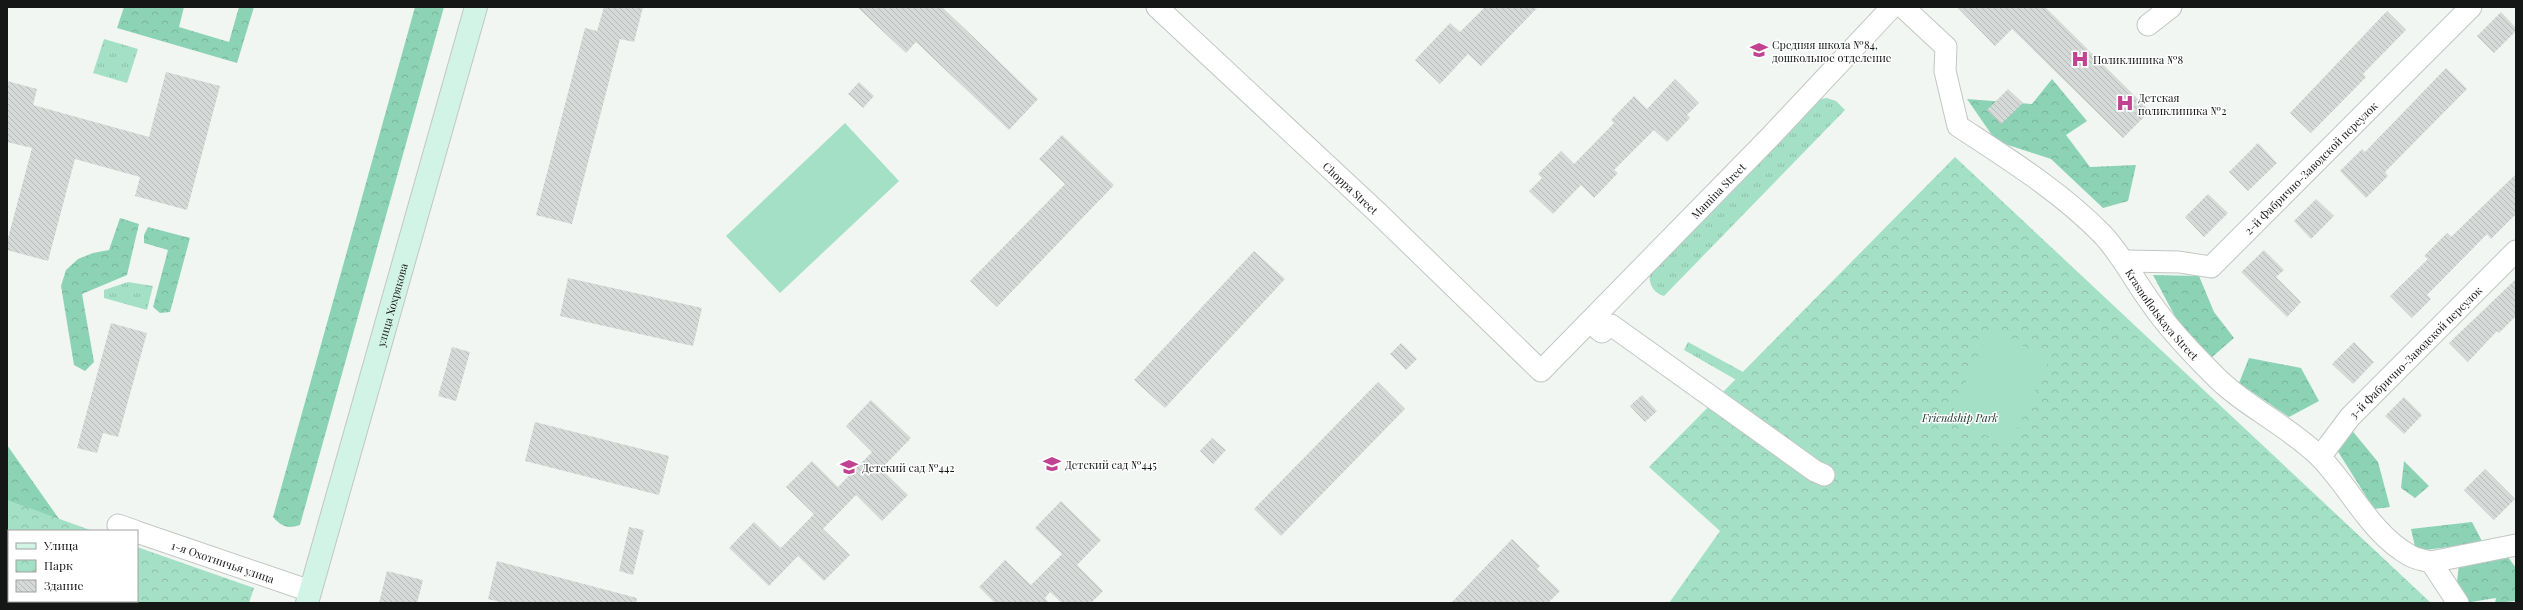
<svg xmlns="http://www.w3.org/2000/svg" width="2523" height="610" font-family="'Playfair Display',serif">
	<defs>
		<pattern id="grass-tufts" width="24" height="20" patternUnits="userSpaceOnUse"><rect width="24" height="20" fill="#a4e0c6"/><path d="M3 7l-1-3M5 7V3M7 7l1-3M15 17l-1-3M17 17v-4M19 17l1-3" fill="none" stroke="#8cbfa9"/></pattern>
		<pattern id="forest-crowns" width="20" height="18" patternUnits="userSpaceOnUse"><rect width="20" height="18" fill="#8cd3b6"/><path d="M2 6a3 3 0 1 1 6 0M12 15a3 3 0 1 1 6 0" fill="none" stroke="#78b49c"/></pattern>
		<pattern id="park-crowns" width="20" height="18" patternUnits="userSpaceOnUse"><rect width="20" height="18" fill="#a4e0c6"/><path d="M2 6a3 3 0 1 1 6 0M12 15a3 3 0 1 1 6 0" fill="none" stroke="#8cbfa9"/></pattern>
		<pattern id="building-back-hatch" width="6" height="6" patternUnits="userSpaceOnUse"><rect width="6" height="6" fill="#d5d9d7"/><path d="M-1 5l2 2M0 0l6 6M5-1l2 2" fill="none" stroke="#b6bab8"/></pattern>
	</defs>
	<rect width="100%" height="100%" fill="#f1f6f3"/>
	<g fill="url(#grass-tufts)">
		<path d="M 104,39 L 138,49 L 127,83 L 93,73 Z"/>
		<path d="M 1827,98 L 1836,101 L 1845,110 L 1664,296 C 1652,293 1648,282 1650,271 L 1820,99 Z"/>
		<path d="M 128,282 L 153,286 L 147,310 L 104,298 L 104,290 Z"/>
		<path d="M 1688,342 L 1745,373 L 1740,382 L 1684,350 Z"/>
	</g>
	<g fill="url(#forest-crowns)">
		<path d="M 124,7 L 184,7 L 179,27 L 229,42 L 239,7 L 254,7 L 237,63 L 117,28 Z"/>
		<path d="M 415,7 L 444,7 L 300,525 C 288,529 282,527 273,517 Z"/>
		<path d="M 2052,79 L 2087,121 L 2066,135 L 2090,167 L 2136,165 L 2128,201 L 2103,208 L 2051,159 L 1996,141 L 1967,99 L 2032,104 Z"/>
		<path d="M 120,218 L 139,224 L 127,275 L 82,294 L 94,362 L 85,371 L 74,365 L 61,286 L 66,270 L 78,259 L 93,253 L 109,250 Z"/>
		<path d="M 148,227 L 190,238 L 170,312 L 160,313 L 153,307 L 168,250 L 144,243 L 144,235 Z"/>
		<path d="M 2153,275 L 2199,276 L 2214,312 L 2234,338 L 2211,358 L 2178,322 Z"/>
		<path d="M 2249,358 L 2301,368 L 2319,401 L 2289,417 L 2239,383 Z"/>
		<path d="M 2350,428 L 2378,462 L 2390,507 L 2374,509 L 2337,450 Z"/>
		<path d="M 7,445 L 64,526 L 9,531 L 9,601 L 7,603 Z"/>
		<path d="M 2404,461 L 2429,486 L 2415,498 L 2401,488 Z"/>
		<path d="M 2472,522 L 2483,543 L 2416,551 L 2411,529 Z"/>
		<path d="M 2505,553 L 2516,568 L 2516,601 L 2495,603 L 2496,598 L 2465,603 L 2457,582 L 2459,564 Z"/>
	</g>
	<g fill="url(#park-crowns)">
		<path d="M 1955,157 L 2431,603 L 1669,603 L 1720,531 L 1649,467 Z"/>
		<path d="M 7,500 L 93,531 L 9,531 L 9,601 L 137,601 L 137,547 L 254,588 L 249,603 L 7,603 Z"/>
	</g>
	<g fill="#a4e0c6">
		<path d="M 845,123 L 899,181 L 780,293 L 726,236 Z"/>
		<path d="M 1990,330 L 2050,359 L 2009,446 L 1949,418 Z"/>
	</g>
	<g fill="url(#building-back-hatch)">
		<path d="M 604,7 L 643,7 L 634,42 L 620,39 L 572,224 L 536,215 L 585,28 L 597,31 Z"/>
		<path d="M 857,7 L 942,7 L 1038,99 L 1009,130 L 916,42 L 906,53 Z"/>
		<path d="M 1485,7 L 1538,7 L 1481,66 L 1468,54 L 1440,84 L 1415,60 L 1450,23 L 1460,32 Z"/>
		<path d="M 1957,7 L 2045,7 L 2150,111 L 2123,138 L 2012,29 L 1995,46 Z"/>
		<path d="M 2387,11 L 2406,30 L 2363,74 L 2366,77 L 2311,133 L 2290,113 Z"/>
		<path d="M 2501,12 L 2516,28 L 2516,31 L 2494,53 L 2477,36 Z"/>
		<path d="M 2446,68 L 2467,89 L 2385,172 L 2388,176 L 2366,198 L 2340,171 L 2362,149 L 2365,152 Z"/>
		<path d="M 166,72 L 220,86 L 187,210 L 135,196 L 140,177 L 75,159 L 48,261 L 7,250 L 7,242 L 32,148 L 7,142 L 7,81 L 37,89 L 33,105 L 149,137 Z"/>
		<path d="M 1675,79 L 1699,103 L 1687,115 L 1690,118 L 1667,142 L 1654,130 L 1614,170 L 1618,173 L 1594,198 L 1581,185 L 1553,214 L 1529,191 L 1542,178 L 1538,174 L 1561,151 L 1574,164 L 1614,123 L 1611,120 L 1634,96 L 1647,109 Z"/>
		<path d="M 859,82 L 874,96 L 863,108 L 848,94 Z"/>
		<path d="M 2008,89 L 2023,103 L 2001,124 L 1987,110 Z"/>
		<path d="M 1062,135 L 1114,185 L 997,307 L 970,281 L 1065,184 L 1039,159 Z"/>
		<path d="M 2258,143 L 2277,163 L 2248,191 L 2229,172 Z"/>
		<path d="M 2516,174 L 2516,214 L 2491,239 L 2487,234 L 2427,295 L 2431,299 L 2412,318 L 2390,296 L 2428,259 L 2424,256 L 2447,233 L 2451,237 Z"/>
		<path d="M 2208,194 L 2228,213 L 2204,237 L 2185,217 Z"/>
		<path d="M 2316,199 L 2334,216 L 2311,239 L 2294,221 Z"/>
		<path d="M 2264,250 L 2284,270 L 2276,277 L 2301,302 L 2287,317 L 2241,272 Z"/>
		<path d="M 1254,251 L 1285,279 L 1165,408 L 1134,380 Z"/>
		<path d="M 568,278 L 702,308 L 693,346 L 560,316 Z"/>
		<path d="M 2516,279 L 2516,316 L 2499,333 L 2497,331 L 2468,362 L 2449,343 Z"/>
		<path d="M 111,323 L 147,333 L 118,437 L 103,433 L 97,453 L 77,448 Z"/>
		<path d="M 2354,342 L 2374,362 L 2353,384 L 2332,364 Z"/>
		<path d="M 1401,343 L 1417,359 L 1406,370 L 1390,354 Z"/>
		<path d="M 452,347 L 470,352 L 456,401 L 438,396 Z"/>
		<path d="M 1378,382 L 1405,409 L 1281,536 L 1254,509 Z"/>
		<path d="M 1642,395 L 1657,411 L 1645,422 L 1630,406 Z"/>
		<path d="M 2404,397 L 2422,415 L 2404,434 L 2385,416 Z"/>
		<path d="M 871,400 L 911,438 L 881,469 L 908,495 L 882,521 L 856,495 L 823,529 L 850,555 L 824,581 L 798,556 L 769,586 L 729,548 L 754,522 L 781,548 L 814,514 L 786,487 L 812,461 L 838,487 L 872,452 L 846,426 Z"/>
		<path d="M 535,422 L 669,456 L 659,495 L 525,461 Z"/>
		<path d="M 1212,438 L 1226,450 L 1213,464 L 1200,451 Z"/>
		<path d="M 2485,469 L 2515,499 L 2494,520 L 2464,490 Z"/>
		<path d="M 1061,501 L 1101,540 L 1077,565 L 1103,591 L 1091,603 L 1062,603 L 1050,592 L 1045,598 L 1049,603 L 995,603 L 979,587 L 1005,560 L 1031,585 L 1062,554 L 1035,528 Z"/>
		<path d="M 629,527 L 644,530 L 633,575 L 619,571 Z"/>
		<path d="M 1512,539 L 1540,566 L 1537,569 L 1560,591 L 1548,603 L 1451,603 Z"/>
		<path d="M 497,561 L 637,598 L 636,603 L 504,603 L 488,599 Z"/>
		<path d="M 387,571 L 423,580 L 417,603 L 379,603 Z"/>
	</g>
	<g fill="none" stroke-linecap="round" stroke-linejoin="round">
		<g stroke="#c2c6c4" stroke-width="23">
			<g id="street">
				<path id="s1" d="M 1157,7 L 1377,212 L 1541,371 L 1771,136 L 1892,7"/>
				<path id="s2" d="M 1903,7 L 1946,47 L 1945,71 L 1958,126 C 2008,159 2060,191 2102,234 C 2122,255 2134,280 2151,303 C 2168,328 2190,351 2211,372 C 2243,406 2286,424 2319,456 C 2350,487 2370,533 2409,555 C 2415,559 2424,560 2431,562 L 2458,603"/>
				<path d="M 2148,25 L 2171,7"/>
				<path id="s3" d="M 2126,261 L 2179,262 L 2211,267 L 2471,7"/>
				<path d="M 1598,329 L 1602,332 L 1611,325 L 1815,471 L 1824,475"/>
				<path id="s4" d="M 2320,457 L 2350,417 L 2516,251"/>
				<path d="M 118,525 L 135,531"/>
				<path id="s5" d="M 137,532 L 310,591"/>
				<path d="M 2431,562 L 2516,545"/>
			</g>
		</g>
		<g stroke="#c2c6c4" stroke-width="24">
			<g id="secondary">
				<path id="s6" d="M 307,603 L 476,7"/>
			</g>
		</g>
		<use href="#street" stroke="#fff" stroke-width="21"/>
		<use href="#secondary" stroke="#d2f4e7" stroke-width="22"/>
	</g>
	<defs>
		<g id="school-bare" transform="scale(1.38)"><path d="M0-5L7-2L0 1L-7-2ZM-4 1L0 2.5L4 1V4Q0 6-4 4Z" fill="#c04290" stroke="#fff" stroke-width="2.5" paint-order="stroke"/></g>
		<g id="hospital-bare" transform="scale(1.38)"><path d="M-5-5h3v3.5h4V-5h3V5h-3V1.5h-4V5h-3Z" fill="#c04290" stroke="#fff" stroke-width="2.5" paint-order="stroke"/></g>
	</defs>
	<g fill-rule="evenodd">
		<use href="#school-bare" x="1759" y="50"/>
		<use href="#hospital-bare" x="2080" y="59"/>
		<use href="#hospital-bare" x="2125" y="103"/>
		<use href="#school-bare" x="1052" y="464"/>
		<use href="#school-bare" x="849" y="467"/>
	</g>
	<g text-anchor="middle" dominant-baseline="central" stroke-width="3" stroke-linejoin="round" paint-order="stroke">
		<g font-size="11" fill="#151716" stroke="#fff" text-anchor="start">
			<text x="1772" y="44">Средняя школа №84,<tspan x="1772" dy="13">дошкольное отделение</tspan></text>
			<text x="2093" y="59">Поликлиника №8</text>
			<text x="2138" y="97">Детская<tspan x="2138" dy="13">поликлиника №2</tspan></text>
			<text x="1065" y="464">Детский сад №445</text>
			<text x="862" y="467">Детский сад №442</text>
		</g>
		<g font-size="11" fill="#151716" stroke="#fff">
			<text stroke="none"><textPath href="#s3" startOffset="226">2-й Фабрично-Заводской переулок</textPath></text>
			<text stroke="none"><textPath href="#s1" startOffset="265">Choppa Street</textPath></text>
			<text stroke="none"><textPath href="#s1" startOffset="782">Mamina Street</textPath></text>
			<text stroke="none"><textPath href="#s6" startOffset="310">улица Хохрякова</textPath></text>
			<text stroke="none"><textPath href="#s2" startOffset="420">Krasnoflotskaya Street</textPath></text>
			<text stroke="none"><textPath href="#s4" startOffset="142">3-й Фабрично-Заводской переулок</textPath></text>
			<text stroke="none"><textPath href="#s5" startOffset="91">1-я Охотничья улица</textPath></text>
		</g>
		<g font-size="11" font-style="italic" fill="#15362a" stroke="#fff">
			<text x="1960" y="417">Friendship Park</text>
		</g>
	</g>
	<rect width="2523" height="610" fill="none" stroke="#151716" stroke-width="16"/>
	<rect x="8" y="530" width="130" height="72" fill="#ffffff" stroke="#a1a2a2"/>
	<rect x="16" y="543" width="20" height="6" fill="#d2f4e7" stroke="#a1a2a2"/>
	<text x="44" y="550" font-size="12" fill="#151716">Улица</text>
	<rect x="16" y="560" width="20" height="12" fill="url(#park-crowns)" stroke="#a1a2a2"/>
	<text x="44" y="570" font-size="12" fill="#151716">Парк</text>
	<rect x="16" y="580" width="20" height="12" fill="url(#building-back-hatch)" stroke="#a1a2a2"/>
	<text x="44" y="590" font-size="12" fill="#151716">Здание</text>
</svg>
